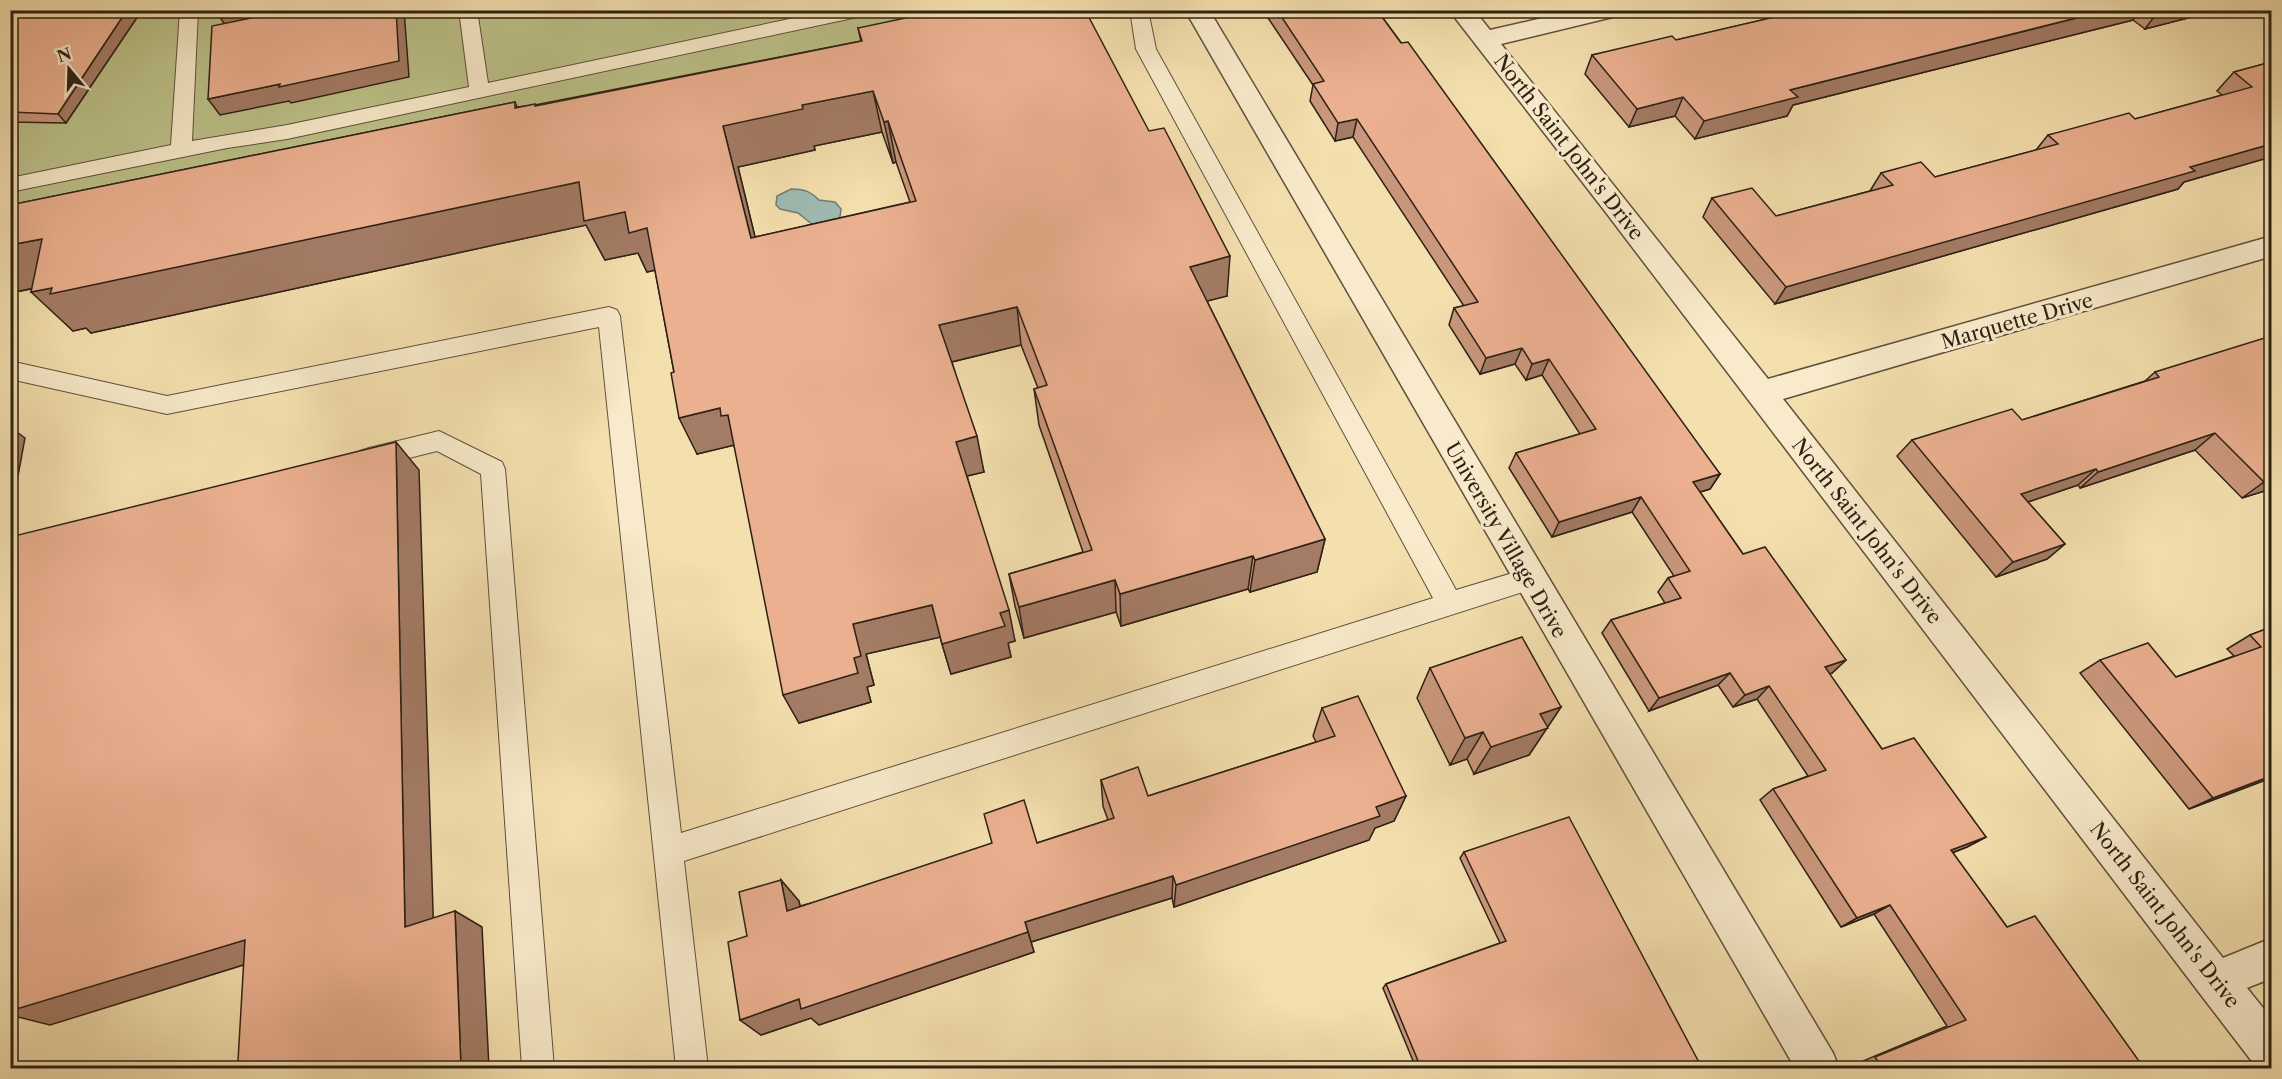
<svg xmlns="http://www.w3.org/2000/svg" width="2282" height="1079" font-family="'Libre Caslon Text',serif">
	<rect width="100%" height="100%" fill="#f4dfae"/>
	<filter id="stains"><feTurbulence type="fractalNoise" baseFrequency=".00333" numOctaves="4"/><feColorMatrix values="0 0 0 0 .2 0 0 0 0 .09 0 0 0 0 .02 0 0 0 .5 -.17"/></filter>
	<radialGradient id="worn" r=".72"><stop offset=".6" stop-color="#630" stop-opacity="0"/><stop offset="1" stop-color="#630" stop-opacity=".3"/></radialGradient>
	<path fill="#bcc189" stroke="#74714f" stroke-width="1.5" d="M 11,10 L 1029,11 L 11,230 Z"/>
	<path fill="#9ebbb3" stroke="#717d74" stroke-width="1.5" d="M 791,189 C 804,189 810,191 819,200 L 835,202 L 841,209 L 840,217 L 836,220 L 813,225 L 798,213 L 780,209 L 776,205 L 777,196 Z"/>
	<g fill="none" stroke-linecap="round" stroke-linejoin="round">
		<g stroke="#5f503b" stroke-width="2">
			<g id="lane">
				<path d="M 180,10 L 198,10 L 192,141 L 287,125 L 469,87 L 459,10 L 477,10 L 488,83 L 832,10 L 871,10 L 869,14 L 862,16 L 287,139 L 227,148 L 10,192 L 10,178 L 171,145 Z"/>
				<path d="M 1130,10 L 1148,10 L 1156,49 L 1456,590 L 1529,568 L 1538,571 L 1542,579 L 1538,587 L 1529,590 L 684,861 L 708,1068 L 676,1068 L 599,327 L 167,414 L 10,379 L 10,361 L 167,396 L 609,307 L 617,310 L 620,316 L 681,833 L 1433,598 L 1136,49 Z"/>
				<path d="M 439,431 L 502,462 L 505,469 L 554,1068 L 522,1068 L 481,474 L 437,451 L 369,468 L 360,465 L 357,458 L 360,451 L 369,448 Z"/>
			</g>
		</g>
		<g stroke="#5f503b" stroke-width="3">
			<g id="street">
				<path d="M 1185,10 L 1209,10 L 1833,1053 L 1839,1068 L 1795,1068 Z"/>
				<path d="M 1449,10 L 1474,10 L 1490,30 L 1577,10 L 1624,10 L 1621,15 L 1501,44 L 1768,379 L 2272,236 L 2272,256 L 1783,399 L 2223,958 L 2272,938 L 2272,978 L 2247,988 L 2272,1019 L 2272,1068 L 2257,1068 L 2201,995 L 1604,210 Z"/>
			</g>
		</g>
		<use href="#lane" fill="#f8eaca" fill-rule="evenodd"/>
		<use href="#street" fill="#f8eaca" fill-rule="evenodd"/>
	</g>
	<g fill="#ca977c" stroke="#2d2115" stroke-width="1.5" fill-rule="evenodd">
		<path d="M 10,10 L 134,10 L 138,16 L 66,123 L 10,122 Z"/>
		<path d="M 1267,10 L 1377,10 L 1720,474 L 1710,489 L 1700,492 L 1743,554 L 1846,660 L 1832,673 L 1829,674 L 1882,749 L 1986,837 L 1967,847 L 1952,853 L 2007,927 L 2144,1068 L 1861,1068 L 1858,1063 L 1947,1026 L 1874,914 L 1841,927 L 1760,800 L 1773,789 L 1808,776 L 1757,699 L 1733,707 L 1718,685 L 1649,711 L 1602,633 L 1611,620 L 1665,603 L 1658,592 L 1668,578 L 1674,576 L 1632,512 L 1552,537 L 1509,468 L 1516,453 L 1580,434 L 1542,375 L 1526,380 L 1515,364 L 1480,374 L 1449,325 L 1454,308 L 1464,306 L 1353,137 L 1335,141 L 1310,101 L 1313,85 L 1266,15 Z"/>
		<path d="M 1805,10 L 2219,10 L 2145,29 L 2133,20 L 1793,105 L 1787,116 L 1695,139 L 1675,116 L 1629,127 L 1585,74 L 1592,55 L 1676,40 Z"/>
		<path d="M 858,28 L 1227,296 L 1207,301 L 1325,539 L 1317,572 L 1250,592 L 1248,589 L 1121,626 L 1116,612 L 1024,638 L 1015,606 L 1009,574 L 1083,552 L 1039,425 L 1034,389 L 1038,388 L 1021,345 L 952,362 L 984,472 L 967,476 L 1015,641 L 1008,643 L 1011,657 L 951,674 L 940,637 L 866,654 L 874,685 L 867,687 L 871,702 L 799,723 L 734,445 L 697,454 L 674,372 L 655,270 L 647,272 L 638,253 L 605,260 L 586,225 L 91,333 L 86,328 L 73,331 L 31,289 L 10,293 L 10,205 L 515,102 L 517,107 L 535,105 L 861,41 ZM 882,132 L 893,163 L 896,162 L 910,202 L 755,237 L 738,167 L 815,150 L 814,146 Z"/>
		<path d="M 2271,62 L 2271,157 L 2184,182 L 2178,189 L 1775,304 L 1703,217 L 1712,198 L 1776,216 L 1870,191 L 1881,173 L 1935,177 L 2036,150 L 2048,135 L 2135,119 L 2222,95 L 2217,91 L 2234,72 Z"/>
		<path d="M 2155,372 L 2271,489 L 2242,498 L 2195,450 L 2080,488 L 2078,485 L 2028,502 L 2065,544 L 2047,559 L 1996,577 L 1897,456 L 1912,440 L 2022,420 L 2145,381 Z"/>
		<path d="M 2271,627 L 2271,778 L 2189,809 L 2080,673 L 2100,660 L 2176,677 L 2234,656 L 2227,649 L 2250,635 Z"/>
		<path d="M 1430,668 L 1561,707 L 1529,755 L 1474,774 L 1467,759 L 1450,765 L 1417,698 Z"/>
		<path d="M 1322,708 L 1406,796 L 1394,821 L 1375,828 L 1369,840 L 1174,907 L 1172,898 L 1031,942 L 1034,952 L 819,1025 L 811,1018 L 761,1035 L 740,1020 L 747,936 L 781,880 L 799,901 L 800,906 L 1037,843 L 1108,820 L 1103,806 L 1101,780 L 1148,796 L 1316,742 L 1313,736 Z"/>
		<path d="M 1464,852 L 1702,1068 L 1416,1068 L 1383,988 L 1386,984 L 1500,943 L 1460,858 Z"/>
	</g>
	<g fill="#a47b65" stroke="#2d2115" stroke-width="1.5">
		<path d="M 127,10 L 134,10 L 138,16 L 66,123 L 58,114 Z"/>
		<path d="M 215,10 L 299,10 L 225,25 Z"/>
		<path d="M 396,10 L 404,10 L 409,77 L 291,103 L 289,101 L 220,115 L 208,99 L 280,84 Z"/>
		<path d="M 2108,10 L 2140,10 L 2133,20 L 1793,105 L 1787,116 L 1695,139 L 1704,121 L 1790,90 Z"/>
		<path d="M 2159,10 L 2219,10 L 2145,29 Z"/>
		<path d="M 873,91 L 882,132 L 814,146 L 815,150 L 738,167 L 765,278 L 751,238 L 723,126 L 802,105 Z"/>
		<path d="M 1683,97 L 1675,116 L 1629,127 L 1637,109 Z"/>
		<path d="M 1357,119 L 1353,137 L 1335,141 L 1338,123 Z"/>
		<path d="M 888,121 L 896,162 L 893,163 L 884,122 Z"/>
		<path d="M 2271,144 L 2271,157 L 2184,182 L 2178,189 L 1775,304 L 1786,287 L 2190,167 Z"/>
		<path d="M 579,182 L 625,212 L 647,228 L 665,268 L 647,272 L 638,253 L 605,260 L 586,225 L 91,333 L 86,328 L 73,331 L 31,292 Z"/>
		<path d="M 42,239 L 82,278 L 10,293 L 10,245 Z"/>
		<path d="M 1230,256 L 1227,296 L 1188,306 L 1190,267 Z"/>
		<path d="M 1017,307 L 1021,345 L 947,363 L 939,325 Z"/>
		<path d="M 1522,348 L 1515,364 L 1480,374 L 1486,358 Z"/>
		<path d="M 1549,359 L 1542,375 L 1526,380 L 1532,364 Z"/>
		<path d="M 720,408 L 728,415 L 735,445 L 697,454 L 679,418 Z"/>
		<path d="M 10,427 L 25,438 L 15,492 L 10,493 Z"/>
		<path d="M 2215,433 L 2195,450 L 2080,488 L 2098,472 Z"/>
		<path d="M 977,436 L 984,472 L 963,477 L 956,442 Z"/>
		<path d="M 396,442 L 419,470 L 434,942 L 405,927 Z"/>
		<path d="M 2096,469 L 2078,485 L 2004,510 L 2021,494 Z"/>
		<path d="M 1720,474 L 1710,489 L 1683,497 L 1693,482 Z"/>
		<path d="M 2271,480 L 2271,489 L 2242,498 L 2264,482 Z"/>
		<path d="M 1641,497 L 1632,512 L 1552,537 L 1559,522 Z"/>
		<path d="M 1325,539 L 1317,572 L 1250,592 L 1255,560 Z"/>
		<path d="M 2065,544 L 2047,559 L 1996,577 L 2013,562 Z"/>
		<path d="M 1253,556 L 1248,589 L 1121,626 L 1120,594 Z"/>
		<path d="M 1115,580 L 1116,612 L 1024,638 L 1019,607 Z"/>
		<path d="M 932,605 L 941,637 L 866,654 L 874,685 L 867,687 L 871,702 L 799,723 L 783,695 L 854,658 L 853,624 Z"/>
		<path d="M 1009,610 L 1015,641 L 1008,643 L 1011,657 L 951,674 L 942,644 L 1000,613 Z"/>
		<path d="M 1846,660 L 1832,673 L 1811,680 L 1825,667 Z"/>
		<path d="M 1730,673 L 1718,685 L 1649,711 L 1659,698 Z"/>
		<path d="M 1769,686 L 1757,699 L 1733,707 L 1745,695 Z"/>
		<path d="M 1561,707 L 1529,755 L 1474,774 L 1491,747 L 1540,714 Z"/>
		<path d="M 1483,732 L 1467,759 L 1450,765 L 1465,738 Z"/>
		<path d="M 2271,776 L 2271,778 L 2189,809 L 2213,798 Z"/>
		<path d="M 1406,796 L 1394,821 L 1375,828 L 1369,840 L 1174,907 L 1176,885 L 1376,807 Z"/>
		<path d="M 1986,837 L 1967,847 L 1933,860 L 1951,850 Z"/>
		<path d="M 1173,876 L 1172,898 L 1031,942 L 1025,922 Z"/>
		<path d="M 781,880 L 799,901 L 805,931 L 787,911 Z"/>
		<path d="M 1890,905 L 1874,914 L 1841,927 L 1857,918 Z"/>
		<path d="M 455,911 L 482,927 L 489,1068 L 461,1068 Z"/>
		<path d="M 1028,932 L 1034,952 L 819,1025 L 811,1018 L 761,1035 L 740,1020 L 799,999 Z"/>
		<path d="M 245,940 L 279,954 L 50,1025 L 10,1015 L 10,987 Z"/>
	</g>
	<g fill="#ebb090" stroke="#2d2115" stroke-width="1.5" fill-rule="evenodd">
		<path d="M 10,10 L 127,10 L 58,114 L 10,112 Z"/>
		<path d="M 291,10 L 396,10 L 399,61 L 279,87 L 280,84 L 208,99 L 212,26 Z"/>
		<path d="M 943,10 L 1085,10 L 1149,131 L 1164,128 L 1230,256 L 1190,267 L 1325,539 L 1255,560 L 1253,556 L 1120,594 L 1115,580 L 1019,607 L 1009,574 L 1092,550 L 1034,389 L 1047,385 L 1017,307 L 939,325 L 977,436 L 956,442 L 1009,610 L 1000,613 L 1005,626 L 942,644 L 932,605 L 853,624 L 861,656 L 854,658 L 858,673 L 783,695 L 728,415 L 721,416 L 720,408 L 679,418 L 671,373 L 674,372 L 647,228 L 629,233 L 625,212 L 584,221 L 579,182 L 50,294 L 52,288 L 31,292 L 42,239 L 10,245 L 10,205 L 515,102 L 515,108 L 535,104 L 535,106 L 862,41 L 858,28 ZM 873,91 L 884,122 L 888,121 L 916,201 L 751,238 L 723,126 L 803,109 L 802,105 Z"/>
		<path d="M 1277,10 L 1377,10 L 1401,43 L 1408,42 L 1720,474 L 1693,482 L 1743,554 L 1765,547 L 1846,660 L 1825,667 L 1882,749 L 1914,738 L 1986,837 L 1951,850 L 2007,927 L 2035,916 L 2144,1068 L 1882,1068 L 1875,1057 L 1966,1020 L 1890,905 L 1857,918 L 1773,789 L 1826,770 L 1769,686 L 1745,695 L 1730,673 L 1659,698 L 1611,620 L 1681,598 L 1668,578 L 1690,571 L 1641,497 L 1559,522 L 1516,453 L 1596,429 L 1549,359 L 1532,364 L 1522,348 L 1486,358 L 1454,308 L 1478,302 L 1357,119 L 1338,123 L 1313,84 L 1324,81 Z"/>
		<path d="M 1805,10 L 2108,10 L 1790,90 L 1798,97 L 1704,121 L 1683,97 L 1637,109 L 1592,55 L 1672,36 L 1676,40 Z"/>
		<path d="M 2271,62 L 2271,144 L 2190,167 L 2195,171 L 1786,287 L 1712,198 L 1752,188 L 1776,216 L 1893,185 L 1881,173 L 1921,162 L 1935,177 L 2058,144 L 2048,135 L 2129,113 L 2135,119 L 2252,87 L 2234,72 Z"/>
		<path d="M 2271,336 L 2271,480 L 2264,482 L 2215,433 L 2098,472 L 2096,469 L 2021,494 L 2065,544 L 2013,562 L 1912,440 L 2012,409 L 2022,420 L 2159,377 L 2155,372 Z"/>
		<path d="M 396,442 L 405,927 L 455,911 L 461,1068 L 216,1068 L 238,1061 L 245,940 L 10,1011 L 10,537 Z"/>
		<path d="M 2271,627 L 2271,776 L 2213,798 L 2100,660 L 2148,643 L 2176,677 L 2261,647 L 2250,635 Z"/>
		<path d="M 1522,637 L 1561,707 L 1540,714 L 1548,728 L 1491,747 L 1483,732 L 1465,738 L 1430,668 Z"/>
		<path d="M 1358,696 L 1406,796 L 1376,807 L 1380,816 L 1176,885 L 1173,876 L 1025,922 L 1028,932 L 801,1009 L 799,999 L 740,1020 L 728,942 L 747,936 L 739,892 L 781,880 L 787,911 L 992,843 L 984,814 L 1024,800 L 1037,843 L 1114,818 L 1101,780 L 1138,767 L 1148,796 L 1335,736 L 1322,708 Z"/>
		<path d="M 1569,817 L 1702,1068 L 1421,1068 L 1386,984 L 1506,941 L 1464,852 Z"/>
	</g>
	<g text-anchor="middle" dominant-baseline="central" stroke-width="6" stroke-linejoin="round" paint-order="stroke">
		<g font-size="20" fill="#2d2115" stroke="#f8eaca">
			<text transform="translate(1569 147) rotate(52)">North Saint John's Drive</text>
			<text transform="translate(2017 321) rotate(-16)">Marquette Drive</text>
			<text transform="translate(1867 531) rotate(52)">North Saint John's Drive</text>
			<text transform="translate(1506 540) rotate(60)">University Village Drive</text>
			<text transform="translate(2165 915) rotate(52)">North Saint John's Drive</text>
		</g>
	</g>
	<rect width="2282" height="1079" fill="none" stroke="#f4dfae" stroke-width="36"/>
	<rect x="12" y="12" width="2258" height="1055" fill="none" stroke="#2d2115" stroke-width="3"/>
	<rect x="18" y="18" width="2246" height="1043" fill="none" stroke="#2d2115" stroke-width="1.5"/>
	<g transform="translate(69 69) rotate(341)" stroke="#f8eaca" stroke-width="4.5" paint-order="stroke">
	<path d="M0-4.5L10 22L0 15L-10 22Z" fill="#2d2115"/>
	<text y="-9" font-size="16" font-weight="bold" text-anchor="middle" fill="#2d2115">N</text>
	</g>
	<rect width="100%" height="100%" filter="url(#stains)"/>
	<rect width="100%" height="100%" fill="url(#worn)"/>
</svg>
